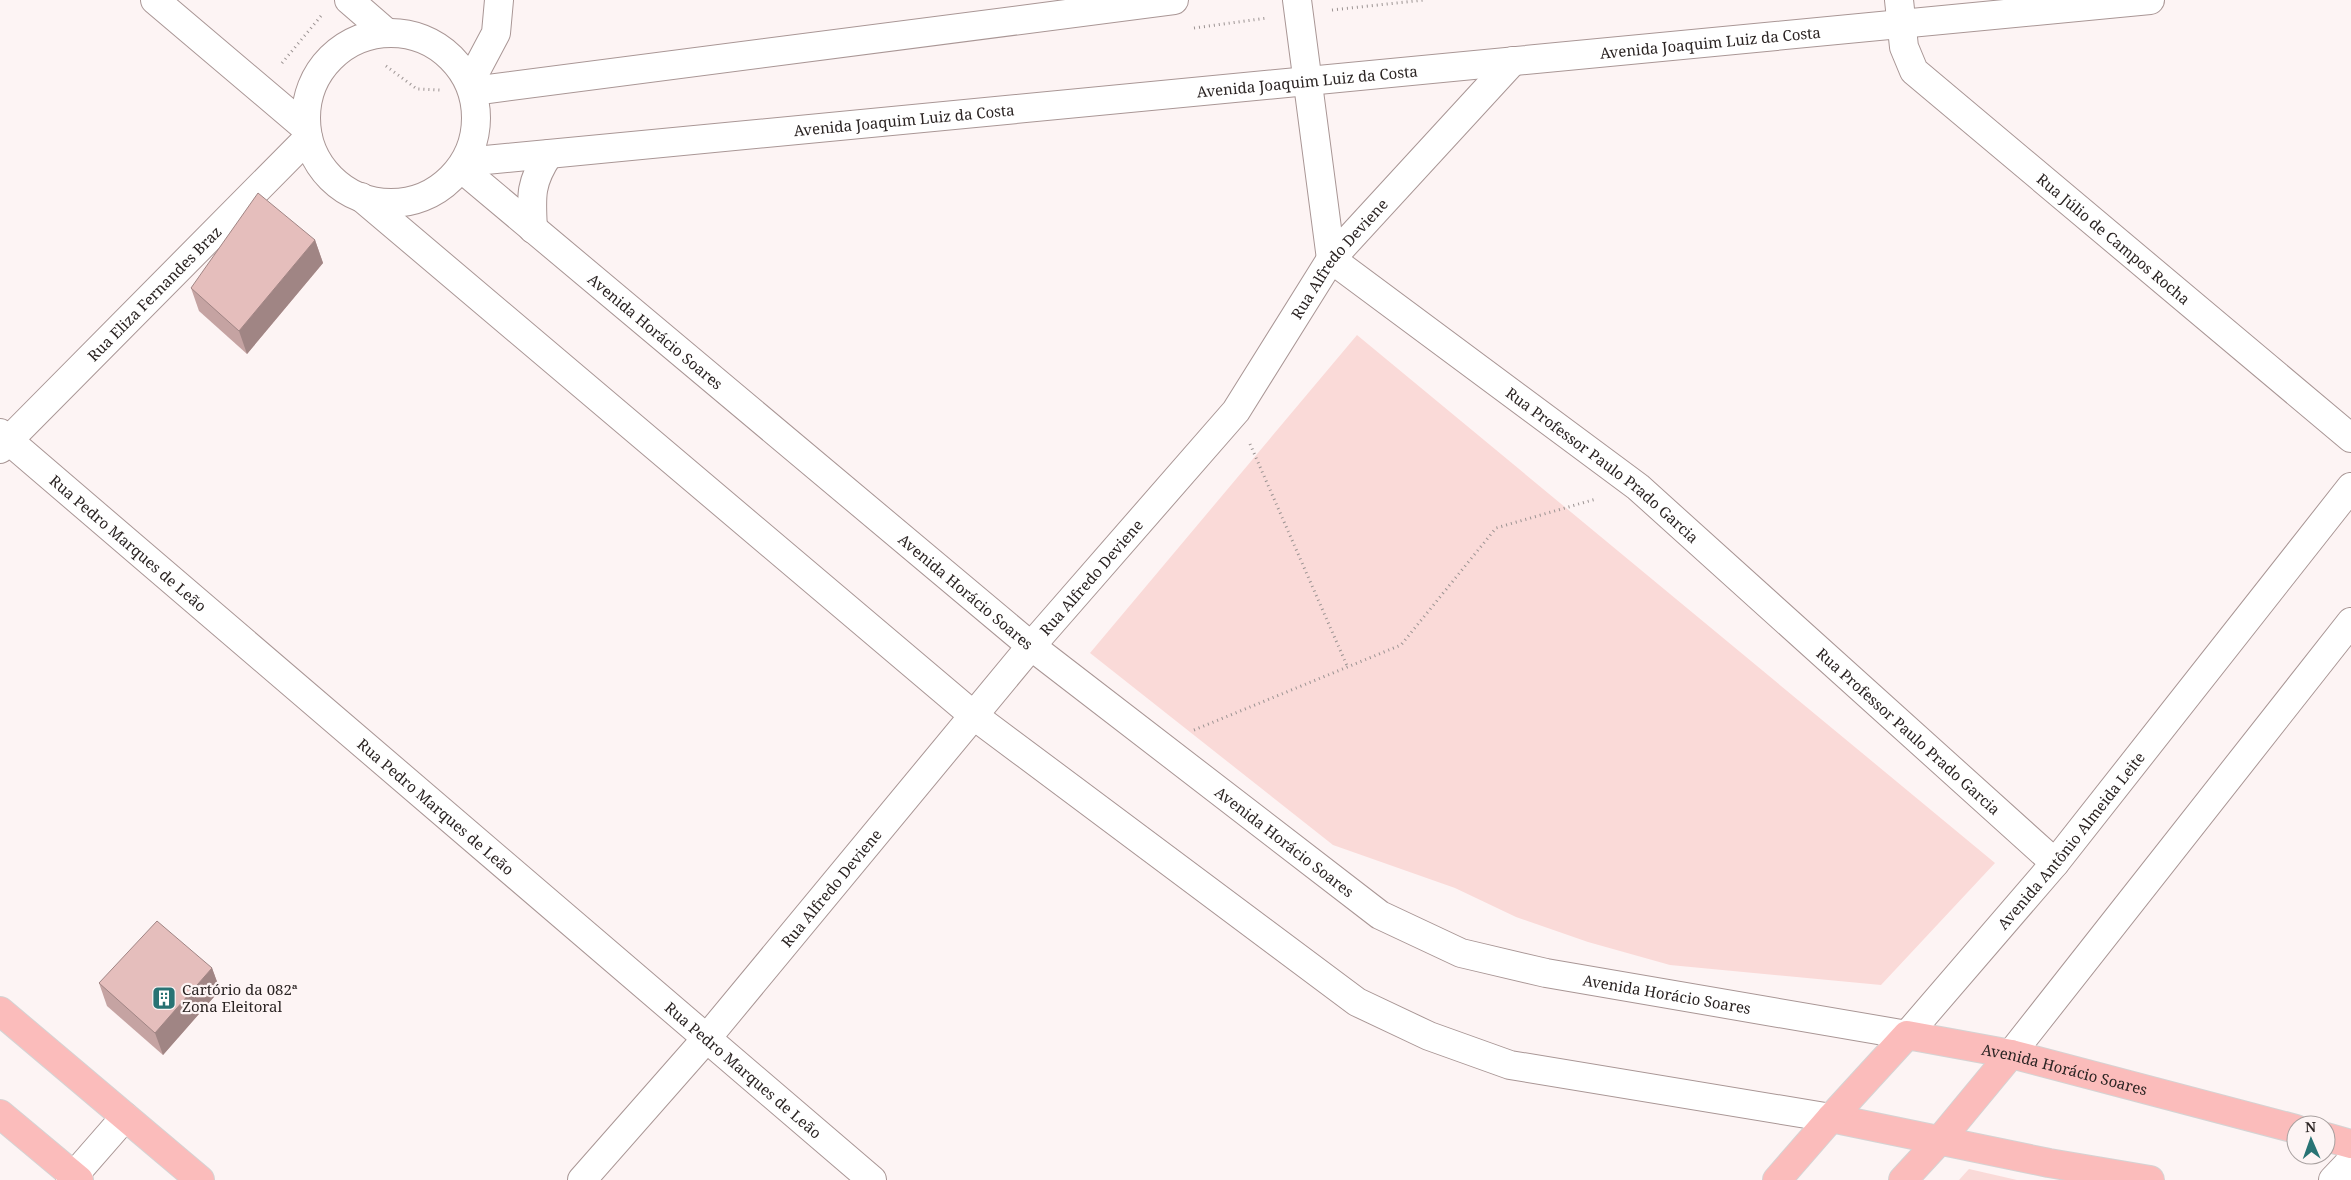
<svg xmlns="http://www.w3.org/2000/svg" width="2351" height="1180" font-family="'Noto Serif',serif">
	<rect width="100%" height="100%" fill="#fdf4f4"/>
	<g fill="#fadad8">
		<path d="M 1357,335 L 1995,863 L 1881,985 L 1670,965 L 1588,942 L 1516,917 L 1455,888 L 1333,845 L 1090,653 Z"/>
		<path d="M 1969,1169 L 2017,1180 L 1959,1180 Z"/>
	</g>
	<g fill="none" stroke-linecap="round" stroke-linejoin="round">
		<g stroke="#a99695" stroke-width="30">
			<g id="minor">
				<path d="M 155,0 L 306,128"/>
				<path d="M 349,0 L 386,32"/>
				<path id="s1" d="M 1297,0 L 1331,259 L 1638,487 L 2055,863"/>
				<path id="s2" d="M 1899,0 L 1904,47 L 1914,71 L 2351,438"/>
				<circle cx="391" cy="118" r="85"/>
				<path d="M 470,82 L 496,33 L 499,0"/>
				<path d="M 473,91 L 1174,0"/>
				<path id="s3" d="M 465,162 L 2150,0"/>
				<path id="s4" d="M 461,168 L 1031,646 L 1380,915 L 1461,953 L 1546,973 L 1907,1035 L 2055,863 L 2351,487"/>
				<path d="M 361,197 L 973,715 L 1357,1002 L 1429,1036 L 1510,1065 L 1831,1118"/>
				<path d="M 533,229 C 531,196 530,182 549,154"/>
				<path id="s5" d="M 0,433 L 872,1180"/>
				<path id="s6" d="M 0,449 L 308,138"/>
				<path d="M 2011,1054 L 2351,622"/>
				<path d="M 70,1180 L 125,1117"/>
				<path id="s7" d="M 582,1180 L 706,1039 L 1031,646 L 1236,411 L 1331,259 L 1513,61"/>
				<path d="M 2333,1180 L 2351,1161"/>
			</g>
		</g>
		<g stroke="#d5d3d3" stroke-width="30">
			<g id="major">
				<path d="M 0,1011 L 200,1180"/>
				<path d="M 0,1114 L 79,1180"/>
				<path d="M 1831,1118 L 2049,1163 L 2150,1180"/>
				<path d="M 2326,1137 L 2351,1144"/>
				<path id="s8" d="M 1777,1180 L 1831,1118 L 1907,1035 L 2011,1054 L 2296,1129"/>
				<path d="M 1903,1180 L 1939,1141 L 2011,1054"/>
			</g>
		</g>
		<g stroke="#9b9392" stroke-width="3" stroke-dasharray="1 4" stroke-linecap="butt">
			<path d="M 1332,10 L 1424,0"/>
			<path d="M 1194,28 L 1267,18"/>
			<path d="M 282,63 L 321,16"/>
			<path d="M 386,66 L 417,89 L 440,90"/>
			<path d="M 1250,444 L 1348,668"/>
			<path d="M 1194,730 L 1401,645 L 1496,528 L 1596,499"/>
		</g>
		<use href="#minor" stroke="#fff" stroke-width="28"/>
		<use href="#major" stroke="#fbbcbb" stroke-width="28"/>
	</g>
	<g fill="#c5a3a2">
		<path d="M 315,240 L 323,263 L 247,354 L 199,311 L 191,288 Z"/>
		<path d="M 212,968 L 220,990 L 163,1055 L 107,1006 L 99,983 Z"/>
	</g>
	<g fill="#a08584">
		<path d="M 315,240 L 323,263 L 247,354 L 239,331 Z"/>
		<path d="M 212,968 L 220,990 L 163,1055 L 155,1033 Z"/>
	</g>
	<g fill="#e5bebc" stroke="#a08584">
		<path d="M 258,193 L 315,240 L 239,331 L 191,288 Z"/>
		<path d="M 157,921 L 212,968 L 155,1033 L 99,983 Z"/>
	</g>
	<defs>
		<g id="building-square" transform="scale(1.25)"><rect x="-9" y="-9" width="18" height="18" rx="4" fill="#287374" stroke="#fdf4f4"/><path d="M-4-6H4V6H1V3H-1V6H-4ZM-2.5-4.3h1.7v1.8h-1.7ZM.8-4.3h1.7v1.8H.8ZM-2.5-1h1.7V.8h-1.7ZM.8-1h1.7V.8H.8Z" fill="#fff"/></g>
	</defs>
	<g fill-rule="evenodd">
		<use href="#building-square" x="164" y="998"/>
	</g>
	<g text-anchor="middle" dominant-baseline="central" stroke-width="4.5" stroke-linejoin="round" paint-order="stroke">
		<g font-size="15" fill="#2b2423" stroke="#fdf4f4">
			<text stroke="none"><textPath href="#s3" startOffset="1251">Avenida Joaquim Luiz da Costa</textPath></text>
			<text stroke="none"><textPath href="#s3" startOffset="846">Avenida Joaquim Luiz da Costa</textPath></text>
			<text stroke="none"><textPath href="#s3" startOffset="441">Avenida Joaquim Luiz da Costa</textPath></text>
			<text stroke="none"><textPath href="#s2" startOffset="334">Rua Júlio de Campos Rocha</textPath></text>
			<text stroke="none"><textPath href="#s7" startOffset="1194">Rua Alfredo Deviene</textPath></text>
			<text stroke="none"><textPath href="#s6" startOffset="219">Rua Eliza Fernandes Braz</textPath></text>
			<text stroke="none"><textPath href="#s4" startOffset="254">Avenida Horácio Soares</textPath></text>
			<text stroke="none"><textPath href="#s1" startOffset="602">Rua Professor Paulo Prado Garcia</textPath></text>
			<text stroke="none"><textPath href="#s5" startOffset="169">Rua Pedro Marques de Leão</textPath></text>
			<text stroke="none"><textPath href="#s7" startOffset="789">Rua Alfredo Deviene</textPath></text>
			<text stroke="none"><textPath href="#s4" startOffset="659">Avenida Horácio Soares</textPath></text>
			<text stroke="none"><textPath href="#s1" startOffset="1008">Rua Professor Paulo Prado Garcia</textPath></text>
			<text stroke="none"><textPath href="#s5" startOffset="574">Rua Pedro Marques de Leão</textPath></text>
			<text stroke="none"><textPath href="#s4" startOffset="1982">Avenida Antônio Almeida Leite</textPath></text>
			<text stroke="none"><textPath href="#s4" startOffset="1064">Avenida Horácio Soares</textPath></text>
			<text stroke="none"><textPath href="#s7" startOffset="384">Rua Alfredo Deviene</textPath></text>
			<text stroke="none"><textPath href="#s4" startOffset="1484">Avenida Horácio Soares</textPath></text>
			<text stroke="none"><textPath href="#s5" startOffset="979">Rua Pedro Marques de Leão</textPath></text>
			<text stroke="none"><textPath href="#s8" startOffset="356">Avenida Horácio Soares</textPath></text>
		</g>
		<g font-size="15" fill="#2b2423" stroke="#fdf4f4" text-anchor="start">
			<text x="182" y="989">Cartório da 082ª<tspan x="182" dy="17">Zona Eleitoral</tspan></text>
		</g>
	</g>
	<g transform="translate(2311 1140) rotate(358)"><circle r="24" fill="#fdf4f4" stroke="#a9a1a0"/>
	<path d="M0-4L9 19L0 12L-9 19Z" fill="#287374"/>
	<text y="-8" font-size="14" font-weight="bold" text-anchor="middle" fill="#2b2423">N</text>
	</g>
</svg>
